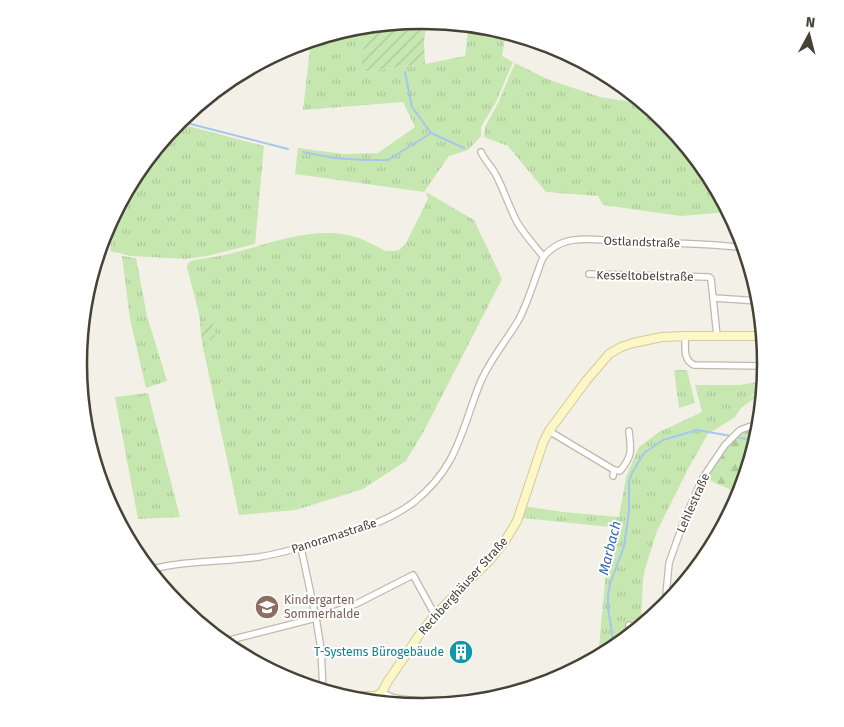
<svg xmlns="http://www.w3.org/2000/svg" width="844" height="727" font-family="'Fira Sans',sans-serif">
	<defs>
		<pattern id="grass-tufts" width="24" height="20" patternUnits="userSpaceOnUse" patternTransform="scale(1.25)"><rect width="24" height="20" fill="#c7e7b1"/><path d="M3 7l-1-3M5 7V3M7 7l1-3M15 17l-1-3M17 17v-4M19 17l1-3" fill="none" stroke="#acc799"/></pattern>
		<pattern id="forest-firs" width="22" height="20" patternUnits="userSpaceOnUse" patternTransform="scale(1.25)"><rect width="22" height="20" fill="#c7e7b1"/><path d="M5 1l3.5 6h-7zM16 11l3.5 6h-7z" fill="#acc799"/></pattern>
		<pattern id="garden-furrows" width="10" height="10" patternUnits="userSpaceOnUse" patternTransform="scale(1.25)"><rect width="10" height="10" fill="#c7e7b1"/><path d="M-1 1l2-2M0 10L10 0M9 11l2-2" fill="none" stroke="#acc799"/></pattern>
	</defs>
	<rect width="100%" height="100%" fill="#f3f1e7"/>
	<g fill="url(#grass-tufts)">
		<path d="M 366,25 L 362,72 L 425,64 L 465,56 L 469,25 L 489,27 L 506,32 L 502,56 L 513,62 L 496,102 L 481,127 L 481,136 L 468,150 L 449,156 L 424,192 L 295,174 L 298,148 L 344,154 L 378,153 L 415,127 L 403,102 L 303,110 L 311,40 L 355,27 Z"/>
		<path d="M 515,63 L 547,79 L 600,97 L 644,104 L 665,121 L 708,173 L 729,212 L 681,216 L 603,205 L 598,196 L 546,192 L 508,146 L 484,137 L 485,127 L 498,103 Z"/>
		<path d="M 177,123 L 264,146 L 255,244 L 207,256 L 185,259 L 132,256 L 110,251 L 118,207 L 137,172 Z"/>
		<path d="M 426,192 L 474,220 L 502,279 L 424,431 L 406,461 L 363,489 L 296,510 L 239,515 L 202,343 L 215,338 L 213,320 L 200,324 L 199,314 L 187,267 L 188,263 L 191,261 C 204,258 216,257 229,254 C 266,245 308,227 347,235 C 360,237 373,245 386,251 L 393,251 L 399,250 L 406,243 L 428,199 Z"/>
		<path d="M 122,256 L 136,258 L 147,316 L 167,381 L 146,388 L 130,319 Z"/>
		<path d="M 674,370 L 687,370 L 695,403 L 679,408 Z"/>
		<path d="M 764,381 L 763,389 L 758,391 L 743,402 L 758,392 L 763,390 L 762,394 L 755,398 L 741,408 L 735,417 L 708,434 L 688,469 L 657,531 L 645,569 L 643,579 L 641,623 L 626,624 L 626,638 L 613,649 L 598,657 L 610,527 L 523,518 L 514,527 L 522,506 L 564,512 L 619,517 L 626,477 L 639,447 L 659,432 L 702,412 L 695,385 L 739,385 Z"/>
		<path d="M 148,393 L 180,517 L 138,519 L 115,397 Z"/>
	</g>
	<path fill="url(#forest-firs)" d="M 759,428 L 739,494 L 729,489 L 705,478 C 714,466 733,436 747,430 C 750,429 756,429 759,428 Z"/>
	<g fill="url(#garden-furrows)">
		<path d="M 427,21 L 424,41 L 425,64 L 361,72 L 366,25 Z"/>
		<path d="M 213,320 L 215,338 L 202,343 L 200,324 Z"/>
	</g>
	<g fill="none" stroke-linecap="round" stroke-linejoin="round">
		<g stroke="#a5c7ef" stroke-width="2">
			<path d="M 405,72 L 412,107 L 431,133"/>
			<path d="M 179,121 L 288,149"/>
			<path d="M 303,152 L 334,158 L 365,160 L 388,160 L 431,133 L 464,148"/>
			<path d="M 736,437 L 756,441"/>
			<path d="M 613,649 L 612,632 L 608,608 L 608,595 L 610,584 L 624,546 L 629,512 L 629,482 L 632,473 L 644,453 L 663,440 L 697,430 L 731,436"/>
		</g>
		<g stroke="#bebaaa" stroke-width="8">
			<g id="street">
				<path d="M 481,152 C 485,161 492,167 496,175 C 504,190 509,207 517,222 C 524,234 534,245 543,256"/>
				<path d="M 589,274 L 709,277 L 711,279 L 717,336"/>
				<path d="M 714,298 L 759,301"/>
				<path d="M 685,336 C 686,347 682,359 694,365 L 765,366"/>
				<path d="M 549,431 L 614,470"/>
				<path d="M 613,476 L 614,470 L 620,471 C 633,455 631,451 629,431"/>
				<path d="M 301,548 L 316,618 L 321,649 L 323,691"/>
				<path d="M 149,570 C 185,560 223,562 259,557 C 283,553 307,546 330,539 C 359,530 389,521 414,502 C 455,469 460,437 477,391 C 486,365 504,344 518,321 C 526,307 532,287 538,271 C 540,266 541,259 546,254 C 551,249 558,244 565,242 C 582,236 618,242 637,242 C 673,244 709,243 744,248"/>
				<path d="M 665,606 L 669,563 L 684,521 L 702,479 L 725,445 L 740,430 L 751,426 L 759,425"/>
				<path d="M 629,625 L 631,634"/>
				<path d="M 222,642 L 316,618 L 356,604 L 413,575 L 435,615"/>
				<path d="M 382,692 L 391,697 L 400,699 L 453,704"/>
			</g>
		</g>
		<g stroke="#d2ca98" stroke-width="10">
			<path id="secondary" d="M 339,696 L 376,696 L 382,692 L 388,681 L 422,631 L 435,615 L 490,560 L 505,541 L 517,521 L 543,443 L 549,431 L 586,381 L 609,354 L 621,347 L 633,343 L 662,337 L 685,336 L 763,336"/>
		</g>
		<use href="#street" stroke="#fff" stroke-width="5.5"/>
		<use href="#secondary" stroke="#fdf7c7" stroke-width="8"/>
	</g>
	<defs>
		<g id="school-disc" transform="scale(1.25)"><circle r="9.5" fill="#8d6e63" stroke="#fff"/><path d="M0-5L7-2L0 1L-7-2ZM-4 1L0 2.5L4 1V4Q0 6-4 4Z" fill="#fff"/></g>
		<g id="building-disc" transform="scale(1.25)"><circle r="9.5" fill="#0f9aa8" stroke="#fff"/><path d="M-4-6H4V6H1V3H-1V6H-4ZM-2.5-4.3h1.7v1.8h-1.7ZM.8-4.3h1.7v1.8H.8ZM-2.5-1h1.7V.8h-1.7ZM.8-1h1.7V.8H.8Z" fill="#fff"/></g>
	</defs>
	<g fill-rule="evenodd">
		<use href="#school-disc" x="267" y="607"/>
		<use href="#building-disc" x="461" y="652"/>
	</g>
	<g text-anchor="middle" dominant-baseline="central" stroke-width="4" stroke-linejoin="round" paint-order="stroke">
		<g font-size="12" fill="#464236" stroke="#fff">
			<text transform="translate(642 242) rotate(2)">Ostlandstraße</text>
			<text transform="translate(645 276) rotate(1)">Kesseltobelstraße</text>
			<text transform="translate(693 503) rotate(-66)">Lehlestraße</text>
			<text transform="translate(334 536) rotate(-18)">Panoramastraße</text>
			<text transform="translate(463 586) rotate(-48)">Rechberghäuser Straße</text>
		</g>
		<g font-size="12" fill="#785e54" stroke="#fff" text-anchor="start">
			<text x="284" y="600">Kindergarten<tspan x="284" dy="14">Sommerhalde</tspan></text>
		</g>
		<g font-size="12" fill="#0d838f" stroke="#fff" text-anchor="end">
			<text x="444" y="652">T-Systems Bürogebäude</text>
		</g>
		<g font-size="14" font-style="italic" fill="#316ab0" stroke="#fff">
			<text transform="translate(610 548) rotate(-76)">Marbach</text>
		</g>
	</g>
	<path d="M0 0H844V727H0ZM421 29H423A334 334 0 0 1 757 363V364A334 334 0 0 1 423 698H421A334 334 0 0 1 87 364V363A334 334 0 0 1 421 29Z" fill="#fff" fill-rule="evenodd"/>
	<path fill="none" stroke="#464236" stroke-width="2.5" d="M421 29H423A334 334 0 0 1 757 363V364A334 334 0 0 1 423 698H421A334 334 0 0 1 87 364V363A334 334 0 0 1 421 29Z"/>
	<g transform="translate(809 35) rotate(7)" stroke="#ffffff" stroke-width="4" paint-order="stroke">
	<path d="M0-4L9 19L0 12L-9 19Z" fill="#464236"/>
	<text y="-8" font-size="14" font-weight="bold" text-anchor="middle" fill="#464236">N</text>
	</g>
</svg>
